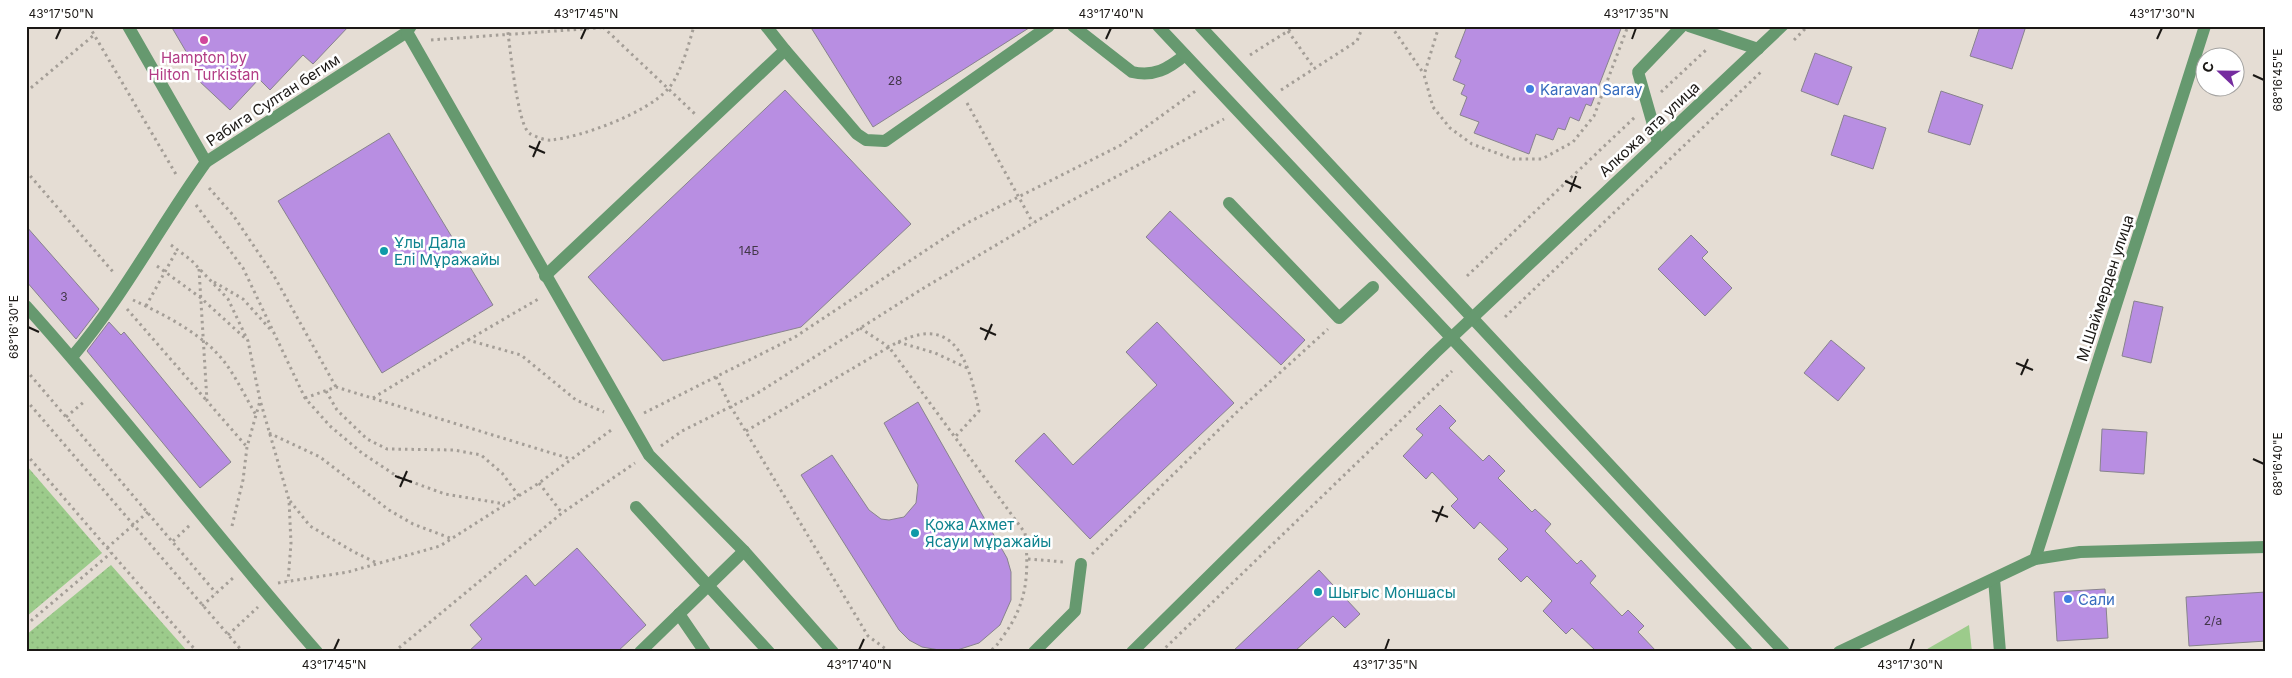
<svg xmlns="http://www.w3.org/2000/svg" width="2292" height="678" font-family="Inter,sans-serif">
	<defs>
		<pattern id="grass-dots" width="8" height="8" patternUnits="userSpaceOnUse" patternTransform="scale(1.25)"><rect width="8" height="8" fill="#9ccb8b"/><path d="M2 2h.1M6 6h.1" fill="none" stroke="#86ae77" stroke-width="1.8" stroke-linecap="round"/></pattern>
	</defs>
	<rect width="100%" height="100%" fill="#e5ddd4"/>
	<g fill="url(#grass-dots)">
		<path d="M 26,465 L 102,553 L 26,617 Z"/>
		<path d="M 111,565 L 188,652 L 26,652 L 26,635 Z"/>
	</g>
	<path fill="#9ccb8b" d="M 1969,625 L 1972,652 L 1922,652 Z"/>
	<g fill="#b88ee2" stroke="#88838d">
		<path d="M 171,26 L 349,26 L 313,64 L 303,55 L 270,90 L 259,79 L 230,110 L 198,80 L 201,77 Z"/>
		<path d="M 810,26 L 1032,26 L 873,127 Z"/>
		<path d="M 1467,26 L 1622,26 L 1591,106 L 1586,104 L 1579,121 L 1570,117 L 1565,130 L 1558,128 L 1553,140 L 1536,134 L 1529,154 L 1474,133 L 1479,122 L 1460,115 L 1467,97 L 1461,94 L 1465,85 L 1453,80 L 1461,60 L 1455,57 Z"/>
		<path d="M 1980,26 L 2026,26 L 2012,69 L 1970,56 Z"/>
		<path d="M 1815,53 L 1852,67 L 1838,105 L 1801,91 Z"/>
		<path d="M 785,90 L 911,224 L 801,327 L 663,361 L 588,277 Z"/>
		<path d="M 1941,91 L 1983,105 L 1970,145 L 1928,132 Z"/>
		<path d="M 1844,115 L 1886,128 L 1873,169 L 1831,155 Z"/>
		<path d="M 389,133 L 493,305 L 382,373 L 278,201 Z"/>
		<path d="M 1170,211 L 1305,340 L 1281,365 L 1146,237 Z"/>
		<path d="M 26,226 L 99,309 L 76,339 L 26,281 Z"/>
		<path d="M 1691,235 L 1708,252 L 1702,258 L 1732,288 L 1705,316 L 1658,269 Z"/>
		<path d="M 2134,301 L 2163,307 L 2151,363 L 2122,356 Z"/>
		<path d="M 109,322 L 121,335 L 124,332 L 231,462 L 200,488 L 87,351 Z"/>
		<path d="M 1157,322 L 1234,403 L 1090,539 L 1015,461 L 1044,433 L 1073,465 L 1157,385 L 1126,352 Z"/>
		<path d="M 1831,340 L 1865,368 L 1838,401 L 1804,373 Z"/>
		<path d="M 918,402 L 1007,558 L 1011,572 L 1011,600 L 1000,625 L 979,643 L 951,652 L 922,647 L 909,640 L 899,630 L 801,475 L 832,455 L 869,510 L 881,519 L 889,520 L 904,517 L 916,503 L 918,485 L 884,423 Z"/>
		<path d="M 1440,405 L 1456,421 L 1449,428 L 1483,461 L 1489,455 L 1505,471 L 1498,478 L 1532,512 L 1535,509 L 1551,524 L 1545,531 L 1577,564 L 1581,560 L 1596,576 L 1590,583 L 1622,616 L 1628,610 L 1644,626 L 1638,632 L 1657,652 L 1597,652 L 1572,628 L 1566,634 L 1543,611 L 1552,601 L 1527,576 L 1521,582 L 1498,559 L 1508,549 L 1480,522 L 1474,529 L 1451,506 L 1458,499 L 1432,472 L 1426,479 L 1403,456 L 1423,435 L 1416,429 Z"/>
		<path d="M 2102,429 L 2147,432 L 2144,474 L 2100,471 Z"/>
		<path d="M 577,548 L 646,625 L 617,652 L 468,652 L 482,639 L 470,625 L 526,575 L 535,586 Z"/>
		<path d="M 1319,570 L 1360,614 L 1345,628 L 1333,616 L 1294,652 L 1232,652 Z"/>
		<path d="M 2105,589 L 2108,638 L 2057,641 L 2054,592 Z"/>
		<path d="M 2266,592 L 2266,641 L 2189,646 L 2186,597 Z"/>
	</g>
	<g fill="none" stroke-linecap="round" stroke-linejoin="round">
		<g stroke="#a49e97" stroke-width="3" stroke-dasharray="2.5 4" stroke-linecap="butt">
			<path d="M 89,26 L 177,176"/>
			<path d="M 507,26 C 510,45 517,123 529,133 C 533,136 546,141 551,140 C 582,137 647,113 668,89 C 680,76 689,44 694,26"/>
			<path d="M 1391,26 L 1424,74"/>
			<path d="M 1439,26 L 1424,75 L 1433,107 L 1450,128 L 1472,144 L 1513,159 L 1542,159 L 1573,142 L 1594,116 L 1628,26"/>
			<path d="M 603,27 L 695,114"/>
			<path d="M 1288,31 L 1314,68"/>
			<path d="M 431,40 L 624,26"/>
			<path d="M 1794,40 L 1808,26"/>
			<path d="M 1250,55 L 1296,26"/>
			<path d="M 1281,90 L 1357,41 L 1363,26"/>
			<path d="M 26,92 L 94,35"/>
			<path d="M 1661,92 L 1706,50"/>
			<path d="M 967,103 L 1033,223"/>
			<path d="M 26,171 L 114,273"/>
			<path d="M 209,188 L 233,215 L 274,276 L 336,387"/>
			<path d="M 196,205 L 243,268 L 305,398 L 330,426 L 362,453 L 398,477 L 445,494 L 505,504"/>
			<path d="M 171,245 L 191,260 L 228,299 L 248,341 L 260,400 L 289,500 L 291,543 L 288,581"/>
			<path d="M 157,266 L 201,298 L 247,340"/>
			<path d="M 199,269 L 207,401 L 247,447"/>
			<path d="M 1467,276 L 1635,117"/>
			<path d="M 214,282 L 243,299 L 270,329"/>
			<path d="M 133,300 C 165,315 205,335 226,364 C 237,379 246,398 256,415"/>
			<path d="M 146,306 L 177,250"/>
			<path d="M 127,309 L 207,401"/>
			<path d="M 1505,317 L 1763,70"/>
			<path d="M 860,328 L 889,347 C 953,310 968,357 979,411 L 955,437"/>
			<path d="M 468,340 L 540,298"/>
			<path d="M 898,342 L 935,353 L 967,368"/>
			<path d="M 26,370 L 216,593"/>
			<path d="M 716,377 L 731,407 L 868,636 L 890,652"/>
			<path d="M 326,391 L 337,410 L 367,439 L 387,449 L 454,450 L 481,455 L 502,473 L 519,496"/>
			<path d="M 305,398 L 336,387 L 571,459"/>
			<path d="M 373,398 L 468,340 L 521,355 L 576,400 L 604,412"/>
			<path d="M 26,400 L 243,652"/>
			<path d="M 644,413 L 795,337 L 967,223 L 1121,145 L 1197,90"/>
			<path d="M 66,417 L 85,401"/>
			<path d="M 746,431 L 889,347 L 1025,533 C 1029,572 1028,602 1004,635 C 999,642 996,648 988,652"/>
			<path d="M 269,433 L 320,457 L 389,510 L 413,524 L 450,538"/>
			<path d="M 661,446 L 682,431 L 756,394 L 922,289 L 1067,203 L 1224,119"/>
			<path d="M 26,454 L 197,652"/>
			<path d="M 539,483 L 562,513"/>
			<path d="M 290,501 L 310,526 L 354,552 L 377,563"/>
			<path d="M 232,526 L 243,480 L 247,447 L 260,401"/>
			<path d="M 173,541 L 190,525"/>
			<path d="M 107,548 L 148,512"/>
			<path d="M 1092,554 L 1239,410 L 1328,329"/>
			<path d="M 1028,559 L 1064,562"/>
			<path d="M 278,583 L 348,572 L 440,546 L 539,483 L 614,428"/>
			<path d="M 202,606 L 233,578"/>
			<path d="M 26,625 L 111,553"/>
			<path d="M 228,635 L 258,607"/>
			<path d="M 394,652 L 562,513 L 635,463"/>
			<path d="M 1161,652 L 1452,371"/>
		</g>
		<g stroke="#66996f" stroke-width="12">
			<path d="M 128,26 L 206,162 L 407,32 L 411,26"/>
			<path d="M 1073,26 L 1132,72 C 1154,77 1168,69 1185,55"/>
			<path d="M 1158,26 L 1747,652"/>
			<path d="M 1200,26 L 1784,652"/>
			<path d="M 1689,26 L 1758,49"/>
			<path d="M 407,32 L 649,455 L 744,551 L 833,652"/>
			<path d="M 785,50 L 857,134 L 866,140 L 885,141 L 1049,26"/>
			<path d="M 1658,142 L 1638,72 L 1682,26"/>
			<path d="M 1229,203 L 1339,318 L 1373,287"/>
			<path d="M 545,276 L 785,50 L 766,26"/>
			<path d="M 26,306 C 127,418 218,539 317,652"/>
			<path d="M 72,357 C 123,297 160,226 206,162"/>
			<path d="M 636,507 L 769,652"/>
			<path d="M 2035,559 L 2205,26"/>
			<path d="M 1994,579 L 2000,652"/>
			<path d="M 679,614 L 705,652"/>
			<path d="M 640,652 L 744,551"/>
			<path d="M 1034,652 L 1075,611 L 1081,564"/>
			<path d="M 1132,652 L 1435,353 L 1782,26"/>
			<path d="M 1839,652 L 2035,559 L 2080,552 L 2266,547"/>
		</g>
	</g>
	<path fill="none" stroke="#1b1815" stroke-width="2" d="M 56,39 L 61,28M 581,39 L 586,28M 1106,39 L 1111,28M 1632,39 L 1636,28M 2157,39 L 2162,28M 2253,75 L 2264,80M 529,146 L 545,153M 533,157 L 540,141M 1565,181 L 1581,188M 1570,192 L 1576,176M 28,327 L 39,332M 980,328 L 996,335M 985,340 L 992,324M 2016,363 L 2033,370M 2021,375 L 2028,359M 2253,459 L 2264,464M 395,476 L 412,482M 400,487 L 407,471M 1432,511 L 1448,517M 1436,522 L 1443,506M 334,650 L 339,639M 859,650 L 864,639M 1385,650 L 1389,639M 1910,650 L 1914,639"/>
	<circle fill="#d1479c" stroke="#fff" stroke-width="2" cx="204" cy="40" r="5"/>
	<g fill="#3f7fe0" stroke="#fff" stroke-width="2">
		<circle cx="1530" cy="89" r="5"/>
		<circle cx="2068" cy="599" r="5"/>
	</g>
	<g fill="#0f9aa8" stroke="#fff" stroke-width="2">
		<circle cx="384" cy="251" r="5"/>
		<circle cx="915" cy="533" r="5"/>
		<circle cx="1318" cy="592" r="5"/>
	</g>
	<g text-anchor="middle" dominant-baseline="central" stroke-width="5" stroke-linejoin="round" paint-order="stroke">
		<g font-size="12" fill="#423648">
			<text x="895" y="80">28</text>
			<text x="749" y="250">14Б</text>
			<text x="64" y="296">3</text>
			<text x="2213" y="620">2/а</text>
		</g>
		<g font-size="15" fill="#b23c85" stroke="#fff">
			<text x="204" y="57">Hampton by<tspan x="204" dy="17">Hilton Turkistan</tspan></text>
		</g>
		<g font-size="15" fill="#366cbe" stroke="#fff" text-anchor="start">
			<text x="1540" y="89">Karavan Saray</text>
			<text x="2078" y="599">Сали</text>
		</g>
		<g font-size="15" fill="#1b1815" stroke="#fff">
			<text transform="translate(273 100) rotate(-33)">Рабига Султан бегим</text>
			<text transform="translate(1649 129) rotate(-43)">Алкожа ата улица</text>
			<text transform="translate(2105 288) rotate(-72)">М.Шаймерден улица</text>
		</g>
		<g font-size="15" fill="#0d838f" stroke="#fff" text-anchor="start">
			<text x="394" y="242">Ұлы Дала<tspan x="394" dy="17">Елі Мұражайы</tspan></text>
			<text x="925" y="524">Қожа Ахмет<tspan x="925" dy="17">Ясауи мұражайы</tspan></text>
			<text x="1328" y="592">Шығыс Моншасы</text>
		</g>
	</g>
	<rect width="2292" height="678" fill="none" stroke="#ffffff" stroke-width="55"/>
	<g transform="translate(2220 72) rotate(292)"><circle r="24" fill="#ffffff" stroke="#a4a3a1"/>
	<path d="M0-4L9 19L0 12L-9 19Z" fill="#752c9f"/>
	<text y="-8" font-size="14" font-weight="bold" text-anchor="middle" fill="#1b1815">С</text>
	</g>
	<rect x="28" y="28" width="2236" height="622" fill="none" stroke="#1b1815" stroke-width="2"/>
	<g font-size="12" text-anchor="middle" fill="#1b1815">
		<text x="61" y="18">43°17'50"N</text>
		<text x="586" y="18">43°17'45"N</text>
		<text x="1111" y="18">43°17'40"N</text>
		<text x="1636" y="18">43°17'35"N</text>
		<text x="2162" y="18">43°17'30"N</text>
		<text transform="translate(2278 80) rotate(-90)" y="4">68°16'45"E</text>
		<text transform="translate(14 327) rotate(-90)" y="4">68°16'30"E</text>
		<text transform="translate(2278 464) rotate(-90)" y="4">68°16'40"E</text>
		<text x="334" y="669">43°17'45"N</text>
		<text x="859" y="669">43°17'40"N</text>
		<text x="1385" y="669">43°17'35"N</text>
		<text x="1910" y="669">43°17'30"N</text>
	</g>
</svg>
